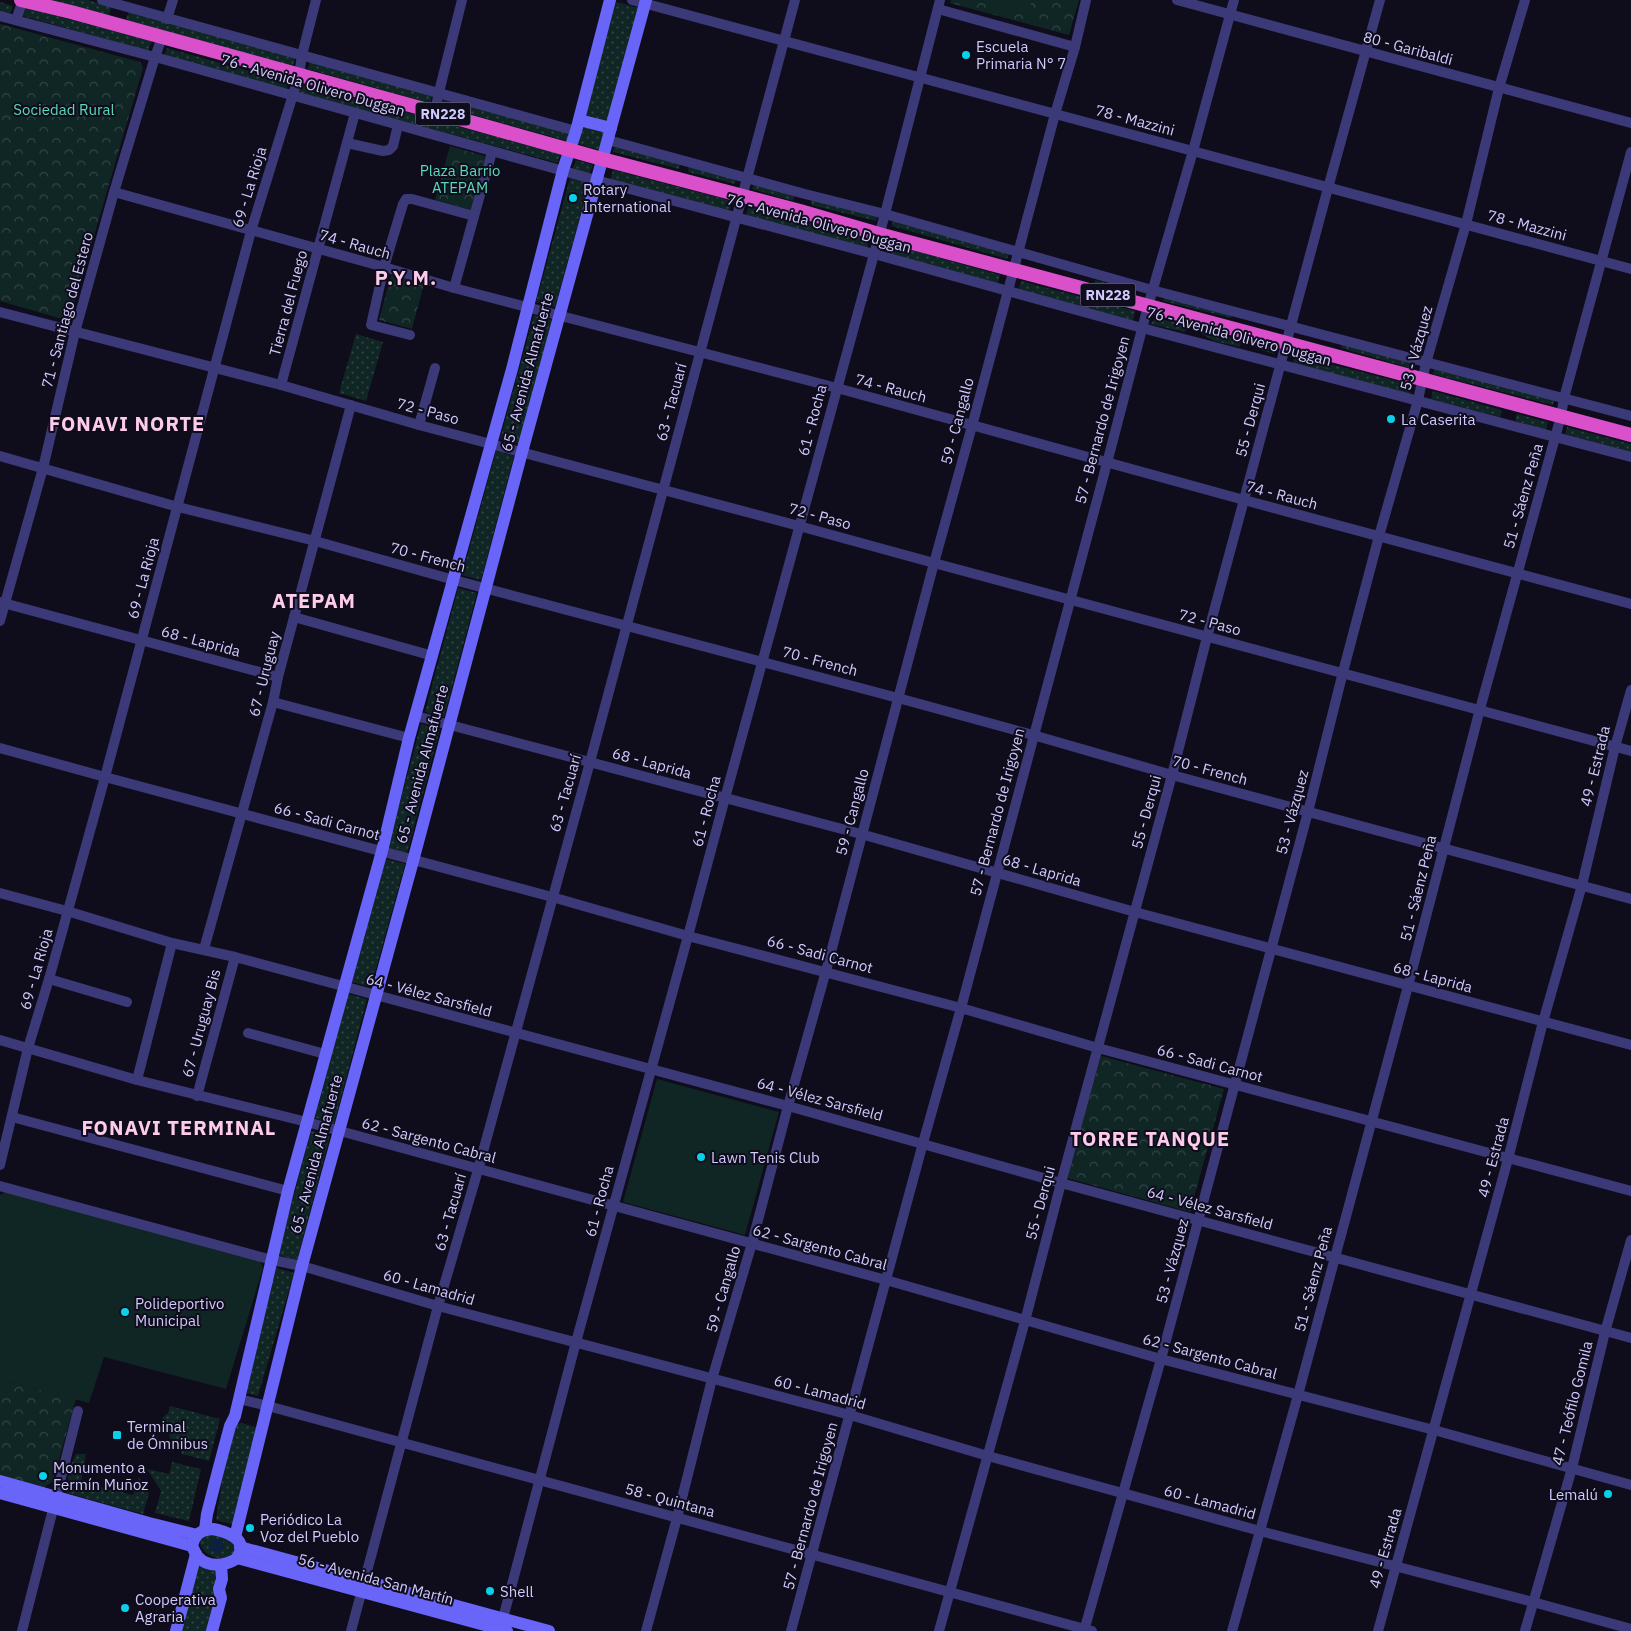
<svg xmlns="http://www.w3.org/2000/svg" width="1631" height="1631" font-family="'IBM Plex Sans',sans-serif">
	<defs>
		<pattern id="grass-dots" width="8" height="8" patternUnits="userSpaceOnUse" patternTransform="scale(1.25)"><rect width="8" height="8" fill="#102625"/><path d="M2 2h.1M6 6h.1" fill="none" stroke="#324446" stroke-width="1.8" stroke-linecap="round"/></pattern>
		<pattern id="forest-crowns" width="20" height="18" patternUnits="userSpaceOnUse" patternTransform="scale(1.25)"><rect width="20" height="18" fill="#102625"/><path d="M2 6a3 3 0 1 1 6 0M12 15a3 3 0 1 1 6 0" fill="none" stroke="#324446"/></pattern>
	</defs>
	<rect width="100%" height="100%" fill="#0f0c1c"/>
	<g fill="url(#grass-dots)">
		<path d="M 52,0 L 88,0 L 111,7 L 109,16 Z"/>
		<path d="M 0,2 L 13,6 L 10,15 L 0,12 Z"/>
		<path d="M 616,2 L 639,8 L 608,122 L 585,116 Z"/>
		<path d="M 26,8 L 152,41 L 148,51 L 23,16 Z"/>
		<path d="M 129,11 L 295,58 L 293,66 L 126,20 Z"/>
		<path d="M 167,48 L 288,82 L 286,90 L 164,55 Z"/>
		<path d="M 310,62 L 432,96 L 430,103 L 308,69 Z"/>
		<path d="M 302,84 L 560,154 L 558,163 L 299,93 Z"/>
		<path d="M 444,99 L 569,134 L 567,141 L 442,106 Z"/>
		<path d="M 583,127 L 604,132 L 600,150 L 578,144 Z"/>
		<path d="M 614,147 L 680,164 L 679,169 L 613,152 Z"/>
		<path d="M 576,160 L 593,165 L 589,175 L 572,170 Z"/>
		<path d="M 689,167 L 736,179 L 735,184 L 688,172 Z"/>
		<path d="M 613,170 L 732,201 L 729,212 L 610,181 Z"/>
		<path d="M 570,178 L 589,183 L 555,307 L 536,302 Z"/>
		<path d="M 754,184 L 795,195 L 793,201 L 752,189 Z"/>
		<path d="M 812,199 L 877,216 L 876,221 L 811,205 Z"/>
		<path d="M 749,206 L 869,239 L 867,248 L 746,215 Z"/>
		<path d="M 893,221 L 1009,254 L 1007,259 L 892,226 Z"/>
		<path d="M 887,243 L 1000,275 L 998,284 L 885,252 Z"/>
		<path d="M 1095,280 L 1135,291 L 1134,294 L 1094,283 Z"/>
		<path d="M 1021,281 L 1135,311 L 1133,321 L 1018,291 Z"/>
		<path d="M 1165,296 L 1233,313 L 1231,318 L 1163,301 Z"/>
		<path d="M 534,315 L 552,320 L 519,444 L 500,439 Z"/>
		<path d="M 1156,318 L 1187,325 L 1185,332 L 1150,324 Z"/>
		<path d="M 1200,329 L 1241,340 L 1240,347 L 1214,341 L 1199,332 Z"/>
		<path d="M 356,334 L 383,342 L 366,401 L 339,393 Z"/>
		<path d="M 1249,342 L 1275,348 L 1274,354 L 1258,349 Z"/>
		<path d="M 1342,344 L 1416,364 L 1414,369 L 1341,348 Z"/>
		<path d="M 1295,355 L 1412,385 L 1410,394 L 1293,364 Z"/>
		<path d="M 1435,368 L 1554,400 L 1553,405 L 1433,374 Z"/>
		<path d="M 1433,391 L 1502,410 L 1500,417 L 1431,399 Z"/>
		<path d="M 1517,414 L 1548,422 L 1546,430 L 1515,421 Z"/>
		<path d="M 1567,427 L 1631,444 L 1631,452 L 1565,434 Z"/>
		<path d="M 496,451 L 514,456 L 481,580 L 462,575 Z"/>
		<path d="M 458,588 L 477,593 L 444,717 L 425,712 Z"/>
		<path d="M 421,724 L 440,729 L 407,853 L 388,848 Z"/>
		<path d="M 386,859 L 405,864 L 371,987 L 352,982 Z"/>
		<path d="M 348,994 L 367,999 L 334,1124 L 315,1118 Z"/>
		<path d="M 311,1131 L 330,1136 L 297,1260 L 278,1255 Z"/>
		<path d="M 276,1268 L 294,1273 L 258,1396 L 239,1391 Z"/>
		<path d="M 170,1406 L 220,1419 L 209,1461 L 182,1454 L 178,1443 L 170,1439 L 169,1432 L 162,1430 L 162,1418 L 168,1413 Z"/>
		<path d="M 241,1423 L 260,1428 L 235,1525 L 216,1520 L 230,1426 Z"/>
		<path d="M 76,1454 L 86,1454 L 81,1482 L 133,1495 L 139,1477 L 149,1493 L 143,1514 L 67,1493 L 69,1470 Z"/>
		<path d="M 172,1462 L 201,1469 L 189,1521 L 155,1513 L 161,1491 L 147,1469 L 169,1474 Z"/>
		<path d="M 205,1534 L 224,1535 L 237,1548 C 235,1550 234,1553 232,1554 C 219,1564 201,1554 199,1540 Z"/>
		<path d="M 199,1565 L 218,1565 L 215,1578 L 217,1601 L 209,1631 L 181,1631 Z"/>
	</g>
	<g fill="url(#forest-crowns)">
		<path d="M 951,0 L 1079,0 L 1069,35 L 950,3 Z"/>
		<path d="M 0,24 L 140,62 L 143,68 L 70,318 L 66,320 L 0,301 Z"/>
		<path d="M 450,146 L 485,156 L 471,210 L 435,200 Z"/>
		<path d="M 391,275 L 424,284 L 412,329 L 379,320 Z"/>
		<path d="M 1101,1056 L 1224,1089 L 1190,1212 L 1067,1178 Z"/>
		<path d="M 0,1379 L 76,1399 L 53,1481 L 44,1488 L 0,1475 Z"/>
	</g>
	<g fill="#102625">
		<path d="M 995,0 L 1032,0 L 1027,16 L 993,7 Z"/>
		<path d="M 657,1079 L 779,1112 L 745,1235 L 623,1202 Z"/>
		<path d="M 5,1192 L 260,1261 L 263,1268 L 226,1389 L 104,1357 L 89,1403 L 0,1379 L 0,1195 Z"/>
	</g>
	<circle fill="#0d203f" cx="217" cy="1546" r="7"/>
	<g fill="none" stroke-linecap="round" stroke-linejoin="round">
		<g stroke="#3c3979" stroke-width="10">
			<path d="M 102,0 L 576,131"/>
			<path d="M 632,0 L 1631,269"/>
			<path d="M 1177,0 L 1631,123"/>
			<path d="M 938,9 L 1075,47"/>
			<path d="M 0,16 L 155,57 L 596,180 L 874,254 L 1142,328 L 1631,457"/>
			<path d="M 167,19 L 173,0"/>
			<path d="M 16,20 L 23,0"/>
			<path d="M 435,112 L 439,92 L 462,0"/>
			<path d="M 608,140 L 805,194 L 885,214 L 1152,290 L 1631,416"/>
			<path d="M 347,143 L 383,151 L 389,150 L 393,146 L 398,125"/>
			<path d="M 114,192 L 384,267 L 454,288 L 837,388 L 1244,500 L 1631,604"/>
			<path d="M 454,288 L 492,152"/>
			<path d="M 0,312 L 281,385 L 419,425 L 799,526 L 934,563 L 1631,751"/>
			<path d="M 410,335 L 371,325 L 384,267 L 403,204 L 406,199 L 412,199 L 474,216"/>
			<path d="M 281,385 L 355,113"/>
			<path d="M 419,425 L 435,368"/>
			<path d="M 0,456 L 178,507 L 315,541 L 454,580 L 898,698 L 1033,735 L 1172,775 L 1631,899"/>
			<path d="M 0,602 L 278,677"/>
			<path d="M 294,617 L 433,656"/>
			<path d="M 0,621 L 43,468 L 75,332 L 114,192 L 155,57 L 162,37"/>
			<path d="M 273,702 L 409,738"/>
			<path d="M 416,716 L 861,834 L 1135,912 L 1631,1045"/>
			<path d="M 0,748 L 105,777 L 552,897 L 688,936 L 961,1008 L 1098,1048 L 1631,1191"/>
			<path d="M 0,893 L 67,911 L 172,943 L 235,957 L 788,1106 L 1061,1183 L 1631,1338"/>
			<path d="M 204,949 L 273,702 L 278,677 L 351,405"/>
			<path d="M 49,979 L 127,1002"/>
			<path d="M 248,1033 L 325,1054"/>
			<path d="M 0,1040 L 137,1080 L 307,1122 L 886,1280 L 1161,1359 L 1434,1430 L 1631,1485"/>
			<path d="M 137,1080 L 172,943"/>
			<path d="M 197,1096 L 235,957"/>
			<path d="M 12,1117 L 288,1191"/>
			<path d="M 0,1165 L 28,1048 L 49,979 L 105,777 L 251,231 L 299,75 L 302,55 L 316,0"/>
			<path d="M 0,1186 L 272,1260 L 302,1266 L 438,1306 L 850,1415 L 988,1456 L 1260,1531 L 1533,1602 L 1631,1629"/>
			<path d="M 239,1399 L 268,1406 L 1092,1631"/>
			<path d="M 501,1626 L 576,1342 L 688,936 L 725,798 L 885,214 L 940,0"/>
			<path d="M 22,1631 L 78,1411"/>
			<path d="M 351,1631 L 438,1306 L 478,1170 L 590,762 L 795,0"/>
			<path d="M 646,1631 L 677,1518 L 712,1379 L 752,1243 L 788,1106 L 826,971 L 934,563 L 972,426 L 1055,114 L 1075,47 L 1086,0"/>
			<path d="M 791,1631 L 923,1143 L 961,1008 L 1107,463 L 1148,306 L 1193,151 L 1234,0"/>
			<path d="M 939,1631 L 1025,1321 L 1061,1183 L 1172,775 L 1207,637 L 1328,188 L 1380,0"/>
			<path d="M 1084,1631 L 1161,1359 L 1308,812 L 1343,672 L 1379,536 L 1418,400 L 1426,363 L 1466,224 L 1499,88 L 1525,0"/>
			<path d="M 1232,1631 L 1298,1395 L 1408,986 L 1480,709 L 1561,416 L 1564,398 L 1631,152"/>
			<path d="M 1378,1631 L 1508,1159 L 1543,1022 L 1582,885 L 1615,747 L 1631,690"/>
			<path d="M 1525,1631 L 1572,1468 L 1605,1332 L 1631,1240"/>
		</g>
		<g stroke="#6a65f9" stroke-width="12">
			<path d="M 579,120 L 611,128"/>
			<path d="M 0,1481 L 149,1523 L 197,1535"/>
			<path d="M 0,1493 L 192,1546"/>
			<path d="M 213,1529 C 228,1532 251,1540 236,1559 C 225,1566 208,1568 198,1557 C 196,1555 194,1550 192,1546 C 195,1534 200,1530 213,1529 Z"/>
			<path d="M 205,1530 L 207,1514 L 218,1471 L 230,1426 L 235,1416 L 239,1399 L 288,1191 L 382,851 L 409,738 L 512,369 L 563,170 L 576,131 L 610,0"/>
			<path d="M 235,1537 L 302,1266 L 413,861 L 522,452 L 646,0"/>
			<path d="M 240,1547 L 549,1631"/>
			<path d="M 237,1558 L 507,1631"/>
			<path d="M 176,1631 L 196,1554"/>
			<path d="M 212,1631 L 221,1598 L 219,1589 L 222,1579 L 221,1565"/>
		</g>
		<path stroke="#da50ca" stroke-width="14" d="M 21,0 L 71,12 L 435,112 L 602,159 L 800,211 L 879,234 L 1631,435"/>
	</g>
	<g fill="#0ad1e9" stroke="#0f0c1c" stroke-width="2">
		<circle cx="966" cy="55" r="5"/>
		<circle cx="573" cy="198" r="5"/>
		<circle cx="1391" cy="419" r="5"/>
		<circle cx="701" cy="1157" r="5"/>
		<circle cx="125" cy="1312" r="5"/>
		<rect x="112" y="1430" width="10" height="10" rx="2.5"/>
		<circle cx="43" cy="1476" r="5"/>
		<circle cx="1608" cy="1494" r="5"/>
		<circle cx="250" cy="1528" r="5"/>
		<circle cx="490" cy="1591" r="5"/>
		<circle cx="125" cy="1608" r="5"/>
	</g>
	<g text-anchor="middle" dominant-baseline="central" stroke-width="4" stroke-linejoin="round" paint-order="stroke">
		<g fill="#0f0c1c" stroke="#9691ba" stroke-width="1">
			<rect x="415.5" y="102.5" width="55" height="23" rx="4"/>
			<rect x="1080.5" y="283.5" width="55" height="23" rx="4"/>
		</g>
		<g font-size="14" font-weight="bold" fill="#d0cafd">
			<text x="443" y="114">RN228</text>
			<text x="1108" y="295">RN228</text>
		</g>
		<g font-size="15" fill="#d0cafd" stroke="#0f0c1c" text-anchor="start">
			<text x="976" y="46">Escuela<tspan x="976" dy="17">Primaria N° 7</tspan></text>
			<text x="583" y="189">Rotary<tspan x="583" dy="17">International</tspan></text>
			<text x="1401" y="419">La Caserita</text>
			<text x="711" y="1157">Lawn Tenis Club</text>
			<text x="135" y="1303">Polideportivo<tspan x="135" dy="17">Municipal</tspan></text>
			<text x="127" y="1426">Terminal<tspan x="127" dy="17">de Ómnibus</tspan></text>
			<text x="53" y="1467">Monumento a<tspan x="53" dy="17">Fermín Muñoz</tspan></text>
			<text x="1598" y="1494" text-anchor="end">Lemalú</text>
			<text x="260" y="1519">Periódico La<tspan x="260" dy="17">Voz del Pueblo</tspan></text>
			<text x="500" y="1591">Shell</text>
			<text x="135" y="1599">Cooperativa<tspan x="135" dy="17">Agraria</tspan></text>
		</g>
		<g font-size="15" fill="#d0cafd" stroke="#0f0c1c">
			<text transform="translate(1408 48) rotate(15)">80 - Garibaldi</text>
			<text transform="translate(313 85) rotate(16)">76 - Avenida Olivero Duggan</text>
			<text transform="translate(1135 120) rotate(15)">78 - Mazzini</text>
			<text transform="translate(249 187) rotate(-73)">69 - La Rioja</text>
			<text transform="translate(819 223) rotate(15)">76 - Avenida Olivero Duggan</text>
			<text transform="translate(1527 225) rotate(15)">78 - Mazzini</text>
			<text transform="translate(355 244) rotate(16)">74 - Rauch</text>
			<text transform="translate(288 303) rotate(-75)">Tierra del Fuego</text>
			<text transform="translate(67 310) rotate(-75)">71 - Santiago del Estero</text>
			<text transform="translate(1239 336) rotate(15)">76 - Avenida Olivero Duggan</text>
			<text transform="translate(1416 348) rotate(-75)">53 - Vázquez</text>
			<text transform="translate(527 372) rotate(-75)">65 - Avenida Almafuerte</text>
			<text transform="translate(891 388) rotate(15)">74 - Rauch</text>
			<text transform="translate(671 402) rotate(-75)">63 - Tacuarí</text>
			<text transform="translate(428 411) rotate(15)">72 - Paso</text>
			<text transform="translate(812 420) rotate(-75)">61 - Rocha</text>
			<text transform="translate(1102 420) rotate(-75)">57 - Bernardo de Irigoyen</text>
			<text transform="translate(1250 420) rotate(-75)">55 - Derqui</text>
			<text transform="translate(957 421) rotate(-75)">59 - Cangallo</text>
			<text transform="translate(1282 495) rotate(15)">74 - Rauch</text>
			<text transform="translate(1523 496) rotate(-74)">51 - Sáenz Peña</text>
			<text transform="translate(820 516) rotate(15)">72 - Paso</text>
			<text transform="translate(428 557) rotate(15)">70 - French</text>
			<text transform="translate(143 578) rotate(-75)">69 - La Rioja</text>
			<text transform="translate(1210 622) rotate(15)">72 - Paso</text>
			<text transform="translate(201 641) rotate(15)">68 - Laprida</text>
			<text transform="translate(820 661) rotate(15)">70 - French</text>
			<text transform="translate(264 674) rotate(-76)">67 - Uruguay</text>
			<text transform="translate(652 763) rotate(15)">68 - Laprida</text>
			<text transform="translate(422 764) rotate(-75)">65 - Avenida Almafuerte</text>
			<text transform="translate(1595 766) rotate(-76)">49 - Estrada</text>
			<text transform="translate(1210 770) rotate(15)">70 - French</text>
			<text transform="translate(565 793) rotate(-74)">63 - Tacuarí</text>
			<text transform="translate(706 811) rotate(-75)">61 - Rocha</text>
			<text transform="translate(852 812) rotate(-75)">59 - Cangallo</text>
			<text transform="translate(997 812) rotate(-75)">57 - Bernardo de Irigoyen</text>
			<text transform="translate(1146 812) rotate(-75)">55 - Derqui</text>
			<text transform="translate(1292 812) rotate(-75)">53 - Vázquez</text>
			<text transform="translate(327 821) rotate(15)">66 - Sadi Carnot</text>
			<text transform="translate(1042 870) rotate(16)">68 - Laprida</text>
			<text transform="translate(1418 888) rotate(-76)">51 - Sáenz Peña</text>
			<text transform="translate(820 954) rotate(15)">66 - Sadi Carnot</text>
			<text transform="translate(36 969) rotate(-74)">69 - La Rioja</text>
			<text transform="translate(1433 977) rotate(15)">68 - Laprida</text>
			<text transform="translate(429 995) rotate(15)">64 - Vélez Sarsfield</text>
			<text transform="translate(201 1023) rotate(-75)">67 - Uruguay Bis</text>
			<text transform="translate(1210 1063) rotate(15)">66 - Sadi Carnot</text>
			<text transform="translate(820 1099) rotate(15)">64 - Vélez Sarsfield</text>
			<text transform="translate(429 1140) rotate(15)">62 - Sargento Cabral</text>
			<text transform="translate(316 1154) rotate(-75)">65 - Avenida Almafuerte</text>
			<text transform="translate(1493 1157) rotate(-75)">49 - Estrada</text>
			<text transform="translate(599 1201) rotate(-75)">61 - Rocha</text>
			<text transform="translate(1040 1203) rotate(-75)">55 - Derqui</text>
			<text transform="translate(1210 1208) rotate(15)">64 - Vélez Sarsfield</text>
			<text transform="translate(450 1212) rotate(-74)">63 - Tacuarí</text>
			<text transform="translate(820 1247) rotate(15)">62 - Sargento Cabral</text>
			<text transform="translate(1172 1261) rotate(-75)">53 - Vázquez</text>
			<text transform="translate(1313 1279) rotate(-75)">51 - Sáenz Peña</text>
			<text transform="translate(429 1287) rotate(16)">60 - Lamadrid</text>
			<text transform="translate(723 1289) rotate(-74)">59 - Cangallo</text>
			<text transform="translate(1210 1356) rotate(15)">62 - Sargento Cabral</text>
			<text transform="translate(820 1392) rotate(15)">60 - Lamadrid</text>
			<text transform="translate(1572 1403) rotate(-76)">47 - Teófilo Gomila</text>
			<text transform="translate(670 1500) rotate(15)">58 - Quintana</text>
			<text transform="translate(1210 1502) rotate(15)">60 - Lamadrid</text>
			<text transform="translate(810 1506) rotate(-75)">57 - Bernardo de Irigoyen</text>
			<text transform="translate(1385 1548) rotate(-74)">49 - Estrada</text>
			<text transform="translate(376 1579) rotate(15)">56 - Avenida San Martín</text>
		</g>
		<g font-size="15" fill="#5ad8ba" stroke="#0f0c1c">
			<text x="64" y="109">Sociedad Rural</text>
			<text x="460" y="170">Plaza Barrio<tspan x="460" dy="17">ATEPAM</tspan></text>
		</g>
		<g font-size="20" font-weight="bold" letter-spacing="1" fill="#fdcceb" stroke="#0f0c1c">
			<text x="406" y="277">P.Y.M.</text>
			<text x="127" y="423">FONAVI NORTE</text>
			<text x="314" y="600">ATEPAM</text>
			<text x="179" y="1127">FONAVI TERMINAL</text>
			<text x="1150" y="1138">TORRE TANQUE</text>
		</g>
	</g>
</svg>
